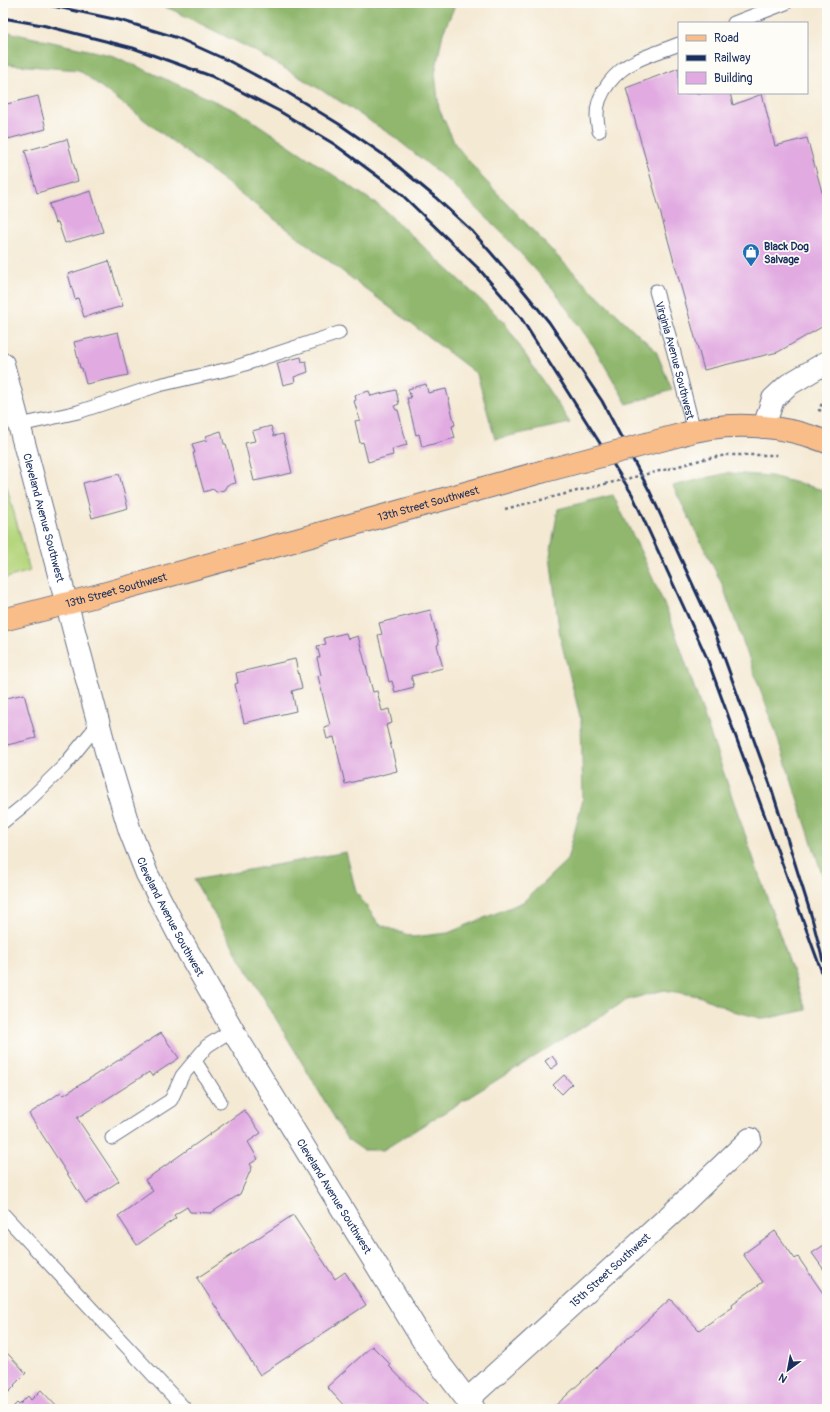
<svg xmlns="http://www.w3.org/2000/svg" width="830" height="1412" font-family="Pangolin,sans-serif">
	<rect width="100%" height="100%" fill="#fdfcf7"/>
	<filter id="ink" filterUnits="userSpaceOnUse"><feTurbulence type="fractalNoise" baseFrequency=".025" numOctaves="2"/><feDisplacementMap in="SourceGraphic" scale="8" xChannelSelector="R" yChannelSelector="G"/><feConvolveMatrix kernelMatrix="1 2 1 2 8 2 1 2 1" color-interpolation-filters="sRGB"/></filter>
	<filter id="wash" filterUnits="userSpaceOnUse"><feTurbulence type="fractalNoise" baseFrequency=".012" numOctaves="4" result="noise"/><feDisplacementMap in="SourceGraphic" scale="16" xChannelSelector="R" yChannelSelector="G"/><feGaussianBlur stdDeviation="0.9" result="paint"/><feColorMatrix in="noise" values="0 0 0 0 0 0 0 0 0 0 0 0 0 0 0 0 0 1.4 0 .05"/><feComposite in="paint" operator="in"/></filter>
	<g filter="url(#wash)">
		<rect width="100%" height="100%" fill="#f4e9d3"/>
		<path fill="#b6d67e" stroke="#68826e" d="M 3,473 L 30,571 L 3,579 Z"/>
		<g fill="#90b76d" stroke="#567366">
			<path d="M 154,3 L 456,3 L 443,33 L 435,73 L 439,109 L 455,144 L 481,176 L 559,258 L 626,323 L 656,351 L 672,390 L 627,404 L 594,347 L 553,289 L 504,235 L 449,181 L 393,136 L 335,98 L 255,51 L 173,10 Z"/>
			<path d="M 3,31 L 114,56 L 241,113 L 381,207 L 504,322 L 570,423 L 495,439 L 477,374 L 79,70 L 3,64 Z"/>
			<path d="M 727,473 L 771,476 L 827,491 L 827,889 L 774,727 L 722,584 L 673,486 Z"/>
			<path d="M 613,495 L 640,550 L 669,615 L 806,1010 L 764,1019 L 733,1011 L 699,996 L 664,990 L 627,1000 L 383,1150 L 363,1150 L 347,1139 L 194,880 L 346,852 L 356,892 L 379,924 L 413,937 L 448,933 L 523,902 L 567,860 L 583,800 L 581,720 L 560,637 L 550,556 L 558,509 Z"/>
		</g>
		<g id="blocks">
			<g fill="#e1aae1">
				<path d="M 679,68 L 679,93 L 730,93 L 733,105 L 762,94 L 775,146 L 807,138 L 827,210 L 827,324 L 778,352 L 704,370 L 626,88 Z"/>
				<path d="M 38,96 L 46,129 L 8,139 L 8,136 L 3,137 L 3,105 Z"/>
				<path d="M 67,139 L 78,181 L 37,193 L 25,151 Z"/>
				<path d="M 91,191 L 103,232 L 65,243 L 58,222 L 55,223 L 49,204 Z"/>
				<path d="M 109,261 L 123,306 L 84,317 L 78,298 L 75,299 L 68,274 Z"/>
				<path d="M 118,332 L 128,375 L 86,384 L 82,368 L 80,368 L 74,342 Z"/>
				<path d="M 301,357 L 302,362 L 306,361 L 308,372 L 294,377 L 295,382 L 283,385 L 277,363 Z"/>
				<path d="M 426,384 L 428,393 L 446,389 L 455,425 L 452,426 L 455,438 L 422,447 L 419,434 L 416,435 L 407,398 L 411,398 L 408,389 Z"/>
				<path d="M 396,390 L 399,404 L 394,406 L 396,410 L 398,410 L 407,445 L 392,449 L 393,455 L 368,462 L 363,442 L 360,443 L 355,421 L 360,420 L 354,401 L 356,400 L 355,395 L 369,391 L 371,396 Z"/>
				<path d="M 271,426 L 274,436 L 283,434 L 292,473 L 254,481 L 245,443 L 255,441 L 252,431 Z"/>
				<path d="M 221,431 L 224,444 L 226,444 L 236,483 L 227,485 L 224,490 L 216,492 L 213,489 L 204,492 L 193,453 L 195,453 L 192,444 L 207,440 L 206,436 Z"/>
				<path d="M 119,474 L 128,508 L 92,518 L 83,483 Z"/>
				<path d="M 430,610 L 439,644 L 437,645 L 443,668 L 411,676 L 414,687 L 395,692 L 392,681 L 389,682 L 378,635 L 382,634 L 379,623 Z"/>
				<path d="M 346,633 L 348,639 L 358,636 L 373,692 L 377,691 L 382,711 L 389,709 L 392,723 L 386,725 L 397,771 L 345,784 L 334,737 L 327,739 L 324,727 L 330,725 L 318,676 L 321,675 L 317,658 L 320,657 L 317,646 L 326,644 L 324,638 Z"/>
				<path d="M 295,659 L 302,688 L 292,691 L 296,711 L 244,723 L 235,684 L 238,683 L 236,673 Z"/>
				<path d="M 24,694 L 36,738 L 3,746 L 3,699 Z"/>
				<path d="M 161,1033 L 179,1058 L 152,1076 L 149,1072 L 77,1118 L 119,1181 L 86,1203 L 29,1114 L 61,1092 L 64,1095 Z"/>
				<path d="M 552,1056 L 558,1064 L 551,1069 L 545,1061 Z"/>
				<path d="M 564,1075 L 572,1084 L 562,1094 L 553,1085 Z"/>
				<path d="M 244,1110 L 261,1133 L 248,1142 L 258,1159 L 250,1164 L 252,1167 L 240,1194 L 211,1213 L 190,1212 L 187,1207 L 174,1215 L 176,1218 L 137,1245 L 118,1216 L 153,1191 L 145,1180 Z"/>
				<path d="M 293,1215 L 335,1279 L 345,1272 L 366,1305 L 260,1375 L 197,1278 Z"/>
				<path d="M 775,1231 L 795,1259 L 798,1257 L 827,1299 L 827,1409 L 552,1409 L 670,1299 L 699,1330 L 733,1307 L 732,1304 L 763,1282 L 743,1254 Z"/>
				<path d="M 827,1243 L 827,1274 L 812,1253 Z"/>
				<path d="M 372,1346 L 390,1364 L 389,1366 L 431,1409 L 347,1409 L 327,1387 Z"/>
				<path d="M 7,1353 L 26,1373 L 14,1385 L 15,1386 L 3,1398 L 3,1356 Z"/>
				<path d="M 41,1390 L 59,1409 L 11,1409 L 17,1403 L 19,1405 L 28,1396 L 31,1400 Z"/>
			</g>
		</g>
	</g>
	<g filter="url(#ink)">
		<use href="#blocks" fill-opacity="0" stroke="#677087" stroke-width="1"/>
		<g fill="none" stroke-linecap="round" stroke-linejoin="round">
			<g stroke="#677087" stroke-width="15">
				<g id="lane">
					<path d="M 734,23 L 786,3"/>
					<path d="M 599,131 C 598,126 597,121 597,116 C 596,93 616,70 636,61 C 650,54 665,50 679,44"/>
					<path id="s1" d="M 656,291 L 673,349 L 694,431"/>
					<path d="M 20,425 L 78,412 L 159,385 L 233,368 L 339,333"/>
					<path d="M 3,822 L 24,805 L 64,766 L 99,723"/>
					<path d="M 195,1061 L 220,1101"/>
					<path d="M 112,1138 L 171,1100 L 182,1076 L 207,1046 L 232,1030"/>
					<path d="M 3,1214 L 185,1409"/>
				</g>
			</g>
			<g stroke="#677087" stroke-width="24">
				<g id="street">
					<path id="s2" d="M 3,364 L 107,755 L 130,831 L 147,874 L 183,943 L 239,1041 L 427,1347 L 474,1409"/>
					<path d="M 764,427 L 773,399 L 788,385 L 827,362"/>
					<path id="s3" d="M 467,1400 L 676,1210 L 750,1139"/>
				</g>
			</g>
			<g stroke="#677087" stroke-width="24">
				<g id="primary">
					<path d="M 680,435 C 727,420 781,424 827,442"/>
					<path id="s4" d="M 3,620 L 92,597 L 541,472"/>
				</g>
			</g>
			<g stroke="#677087" stroke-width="2.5" stroke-dasharray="3 3" stroke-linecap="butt">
				<path d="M 827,393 L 819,410 L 827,413"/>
				<path d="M 668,469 L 704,459 L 727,455 L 779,455"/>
				<path d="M 505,509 L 605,484"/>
			</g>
			<use href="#lane" stroke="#fff" stroke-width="13"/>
			<use href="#street" stroke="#fff" stroke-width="22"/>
			<use href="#primary" stroke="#f8bd89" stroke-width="22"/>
			<g stroke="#1b2f5e" stroke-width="3">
				<path d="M 39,3 L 123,21 L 178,38 L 229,61 L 285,91 L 339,124 L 388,158 L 435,197 L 472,231 L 513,278 L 549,322 L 602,401 L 650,492 L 716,635 L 772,790 L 812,918 L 823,961"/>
				<path d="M 3,18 L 42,25 L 133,48 L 211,76 L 279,111 L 334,144 L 399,192 L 479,269 L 521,318 L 632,494 L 707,658 L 827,986"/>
			</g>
			<g stroke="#677087" stroke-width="24" stroke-linecap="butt">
				<path id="primary-bridge" d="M 541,472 L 680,435"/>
			</g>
			<path stroke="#677087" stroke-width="2.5" stroke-dasharray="3 3" stroke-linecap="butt" d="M 605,484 L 668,469"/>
			<use href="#primary-bridge" stroke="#f8bd89" stroke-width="22"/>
		</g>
	</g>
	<defs>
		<g id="shop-pin" transform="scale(0.9)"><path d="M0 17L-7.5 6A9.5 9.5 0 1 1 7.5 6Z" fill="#1f6fb2" stroke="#fdfcf7"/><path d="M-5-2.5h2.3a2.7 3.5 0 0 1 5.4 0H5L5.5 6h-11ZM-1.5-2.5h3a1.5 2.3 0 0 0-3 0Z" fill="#fff"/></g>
	</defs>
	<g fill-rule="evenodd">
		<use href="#shop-pin" x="751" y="252"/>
	</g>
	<g text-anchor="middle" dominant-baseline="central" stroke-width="3.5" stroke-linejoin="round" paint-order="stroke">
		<g font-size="11" font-weight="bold" fill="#1b2f5e" stroke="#fdfcf7" text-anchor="start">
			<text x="764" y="246">Black Dog<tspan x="764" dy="13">Salvage</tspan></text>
		</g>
		<g font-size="11" fill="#1b2f5e" stroke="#fdfcf7">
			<text stroke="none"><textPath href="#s1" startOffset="72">Virginia Avenue Southwest</textPath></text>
			<text stroke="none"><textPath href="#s4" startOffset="441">13th Street Southwest</textPath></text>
			<text stroke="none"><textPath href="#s2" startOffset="159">Cleveland Avenue Southwest</textPath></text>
			<text stroke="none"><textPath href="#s4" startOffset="117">13th Street Southwest</textPath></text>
			<text stroke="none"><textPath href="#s2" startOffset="579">Cleveland Avenue Southwest</textPath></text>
			<text stroke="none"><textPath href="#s2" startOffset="903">Cleveland Avenue Southwest</textPath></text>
			<text stroke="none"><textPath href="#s3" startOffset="193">15th Street Southwest</textPath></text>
		</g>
	</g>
	<rect width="830" height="1412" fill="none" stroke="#fdfcf7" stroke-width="16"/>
	<rect x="678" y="22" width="130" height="72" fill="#fdfcf7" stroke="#a3aaba"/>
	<rect x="686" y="35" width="20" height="6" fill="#f8bd89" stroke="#a3aaba"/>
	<text x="714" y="42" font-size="12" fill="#1b2f5e">Road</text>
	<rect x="686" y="55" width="20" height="6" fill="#1b2f5e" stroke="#a3aaba"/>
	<text x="714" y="62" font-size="12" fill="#1b2f5e">Railway</text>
	<rect x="686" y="72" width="20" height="12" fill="#e1aae1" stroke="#a3aaba"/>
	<text x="714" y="82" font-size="12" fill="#1b2f5e">Building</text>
	<g transform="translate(788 1370) rotate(212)" stroke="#fdfcf7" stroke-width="3" paint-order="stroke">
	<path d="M0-3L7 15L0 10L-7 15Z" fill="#1b2f5e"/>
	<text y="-6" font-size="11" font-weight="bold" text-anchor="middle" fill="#1b2f5e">N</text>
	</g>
</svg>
